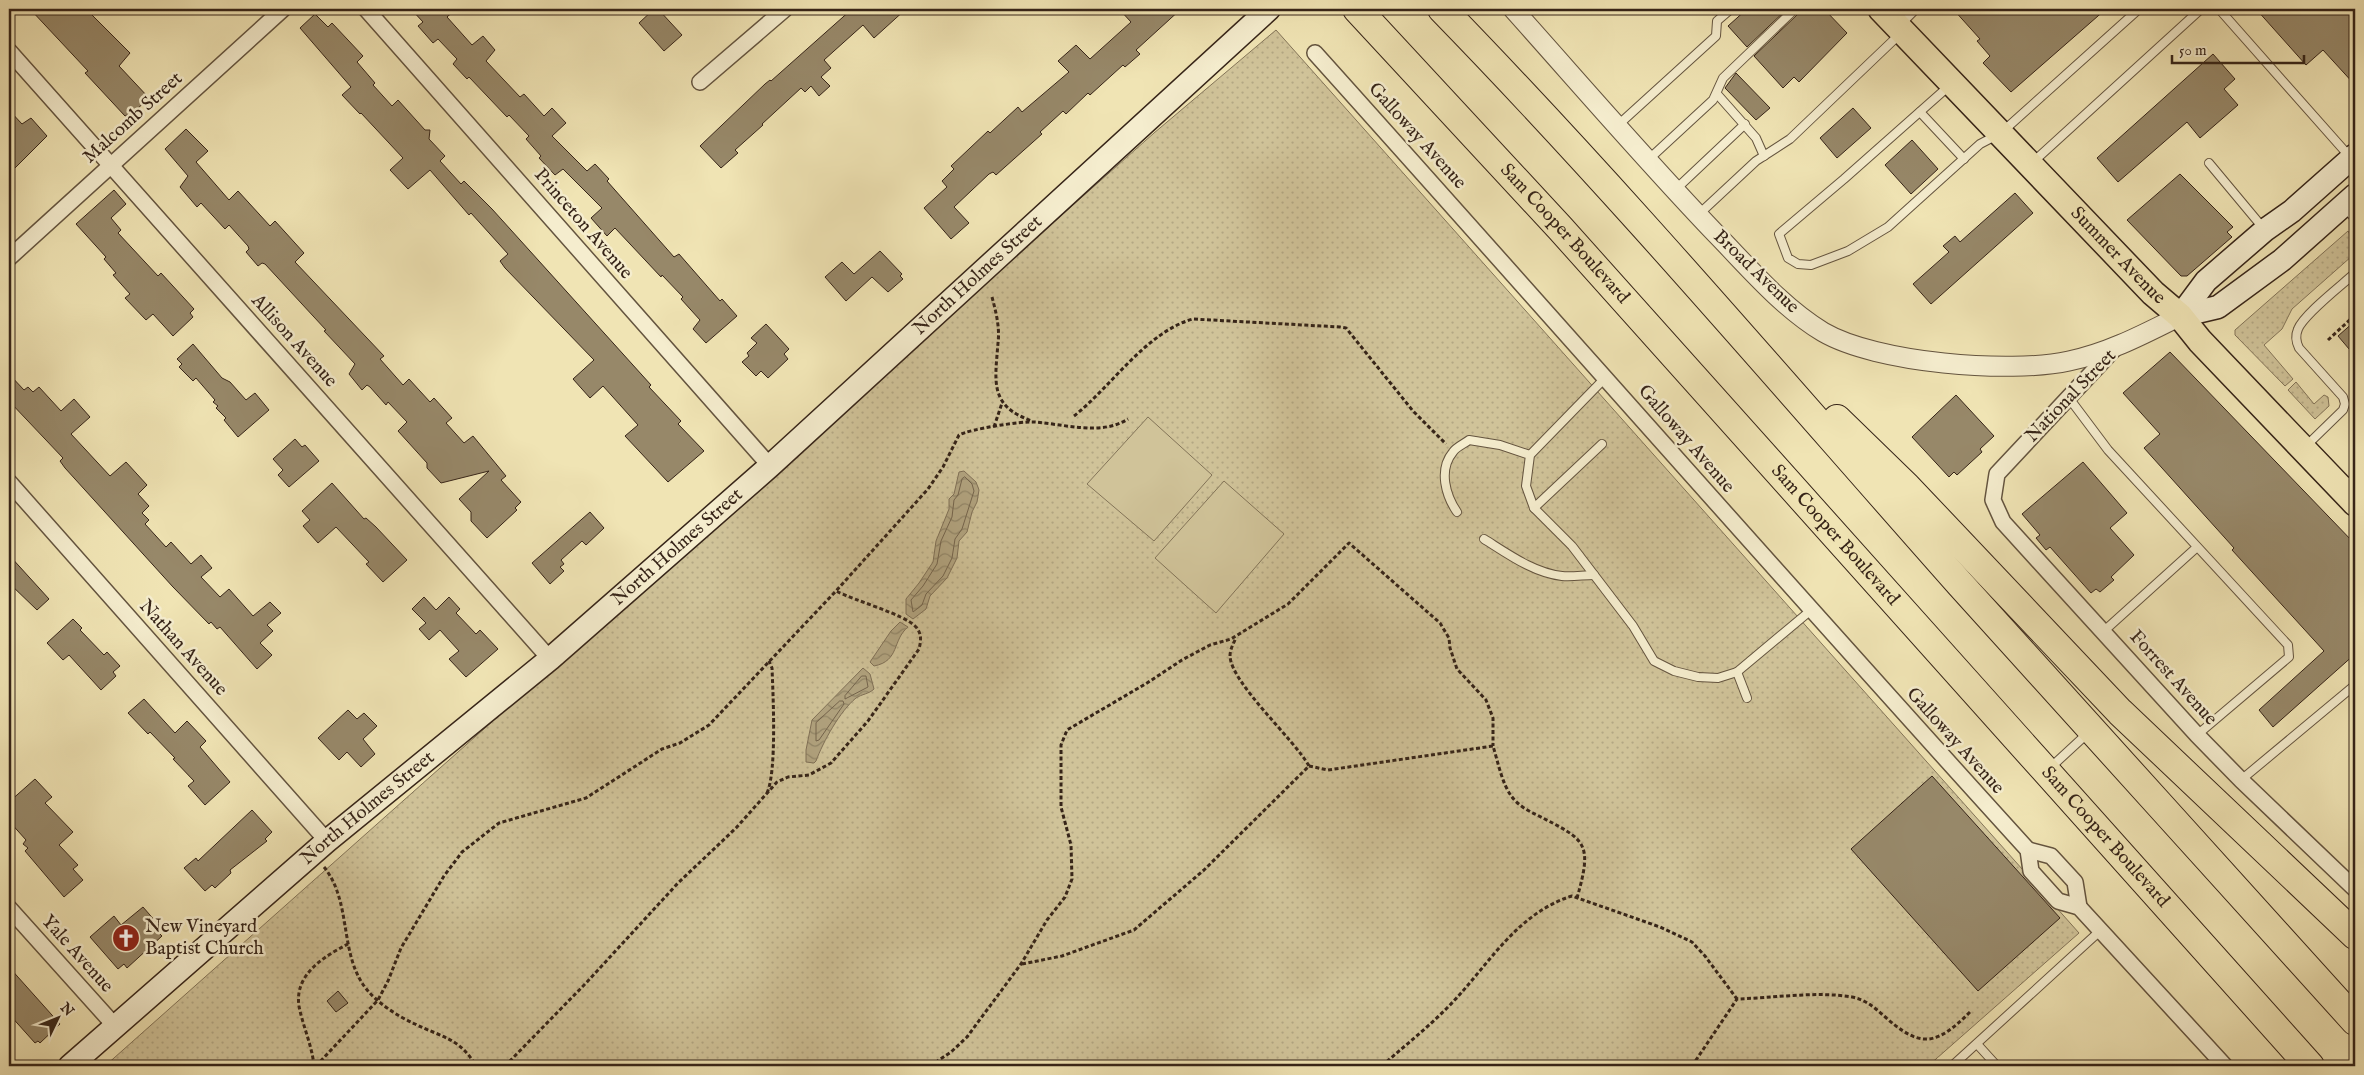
<svg xmlns="http://www.w3.org/2000/svg" width="2364" height="1075" font-family="'IM FELL English',serif">
	<defs>
		<pattern id="grass-dots" width="8" height="8" patternUnits="userSpaceOnUse" patternTransform="scale(1.25)"><rect width="8" height="8" fill="#d0c399"/><path d="M2 2h.1M6 6h.1" fill="none" stroke="#b3a783" stroke-width="1.8" stroke-linecap="round"/></pattern>
		<pattern id="water-waves" width="16" height="10" patternUnits="userSpaceOnUse" patternTransform="scale(1.25)"><rect width="16" height="10" fill="#b1a37f"/><path d="M0 5q4-4 8 0t8 0" fill="none" stroke="#918567"/></pattern>
	</defs>
	<rect width="100%" height="100%" fill="#f0e4b4"/>
	<filter id="stains"><feTurbulence type="fractalNoise" baseFrequency=".004" numOctaves="4"/><feColorMatrix values="0 0 0 0 .2 0 0 0 0 .09 0 0 0 0 .02 0 0 0 .5 -.17"/></filter>
	<radialGradient id="worn" r=".72"><stop offset=".6" stop-color="#630" stop-opacity="0"/><stop offset="1" stop-color="#630" stop-opacity=".3"/></radialGradient>
	<g fill="url(#grass-dots)" stroke="#837458">
		<path d="M 1276,30 L 2079,933 L 1928,1066 L 105,1066 L 1154,133 Z"/>
		<path d="M 2348,231 L 2353,240 L 2352,256 L 2292,309 L 2282,329 L 2264,345 L 2293,379 L 2285,386 L 2235,335 L 2235,330 Z"/>
		<path d="M 2296,382 L 2314,404 L 2324,395 L 2328,397 L 2329,406 L 2315,419 L 2288,390 Z"/>
	</g>
	<g fill="#d0c399" stroke="#837458">
		<path d="M 1148,417 L 1212,475 L 1154,541 L 1087,484 Z"/>
		<path d="M 1224,481 L 1284,534 L 1216,613 L 1155,558 Z"/>
	</g>
	<g fill="url(#water-waves)" stroke="#807056">
		<path d="M 964,471 L 976,482 L 979,490 L 977,502 L 972,512 L 967,532 L 959,541 L 957,558 L 947,578 L 930,596 L 926,609 L 913,619 L 906,614 L 906,599 L 919,583 L 933,562 L 936,541 L 949,509 L 949,499 L 954,494 L 959,472 Z"/>
		<path d="M 900,622 L 908,627 C 892,640 900,661 874,666 L 870,662 L 891,631 Z"/>
		<path d="M 863,668 L 870,674 L 874,689 C 869,694 862,694 856,698 C 840,711 823,742 816,761 L 814,763 L 806,762 L 806,750 L 812,720 Z"/>
	</g>
	<g fill="none" stroke-linecap="round" stroke-linejoin="round">
		<g stroke="#74644c" stroke-width="1">
			<path d="M 965,477 L 972,484 L 974,491 L 962,529 L 955,539 L 952,558 L 943,576 L 926,594 L 922,605 L 913,612 L 911,600 L 923,586 L 937,564 L 941,541 L 952,517 L 954,500 L 958,495 L 962,479 Z"/>
			<path d="M 862,676 L 866,676 L 868,687 L 845,699 L 845,696 Z"/>
			<path d="M 840,701 L 843,701 L 844,704 L 819,740 L 816,741 L 816,723 Z"/>
		</g>
	</g>
	<g fill="#978869" stroke="#362418">
		<path d="M 30,9 L 86,9 L 130,53 L 119,66 L 149,98 L 135,111 L 125,116 L 85,73 L 88,71 Z"/>
		<path d="M 411,9 L 456,9 L 447,17 L 472,45 L 483,36 L 495,50 L 486,61 L 520,97 L 524,94 L 544,116 L 552,108 L 566,123 L 552,136 L 587,171 L 595,164 L 609,179 L 607,181 L 674,257 L 679,254 L 720,301 L 722,299 L 737,316 L 706,343 L 693,329 L 700,320 L 681,299 L 683,297 L 662,275 L 661,277 L 615,228 L 607,236 L 591,218 L 602,208 L 563,169 L 555,175 L 539,158 L 541,156 L 526,139 L 529,136 L 509,115 L 507,117 L 469,77 L 467,79 L 453,64 L 457,59 L 438,39 L 433,43 L 418,26 L 423,22 Z"/>
		<path d="M 654,9 L 658,9 L 682,35 L 664,51 L 639,23 Z"/>
		<path d="M 852,9 L 906,9 L 874,38 L 863,25 L 824,60 L 831,68 L 821,77 L 830,86 L 819,96 L 811,86 L 805,92 L 801,88 L 762,124 L 763,125 L 735,150 L 738,153 L 721,168 L 700,146 L 765,84 L 770,80 L 771,81 Z"/>
		<path d="M 1119,9 L 1181,9 L 1136,50 L 1140,54 L 1125,67 L 1123,65 L 1090,95 L 1088,93 L 1066,114 L 1063,111 L 1040,132 L 1042,134 L 996,175 L 993,172 L 989,174 L 954,207 L 969,223 L 951,239 L 924,208 L 947,187 L 942,181 L 954,169 L 951,166 L 988,131 L 990,133 L 1018,107 L 1022,112 L 1069,72 L 1058,61 L 1076,45 L 1090,59 L 1131,22 Z"/>
		<path d="M 1747,9 L 1787,9 L 1747,47 L 1728,26 Z"/>
		<path d="M 1800,9 L 1824,9 L 1847,33 L 1799,82 L 1794,77 L 1783,88 L 1754,56 L 1799,13 Z"/>
		<path d="M 1953,9 L 2106,9 L 2011,92 L 1983,63 L 1990,56 L 1977,41 L 1980,39 Z"/>
		<path d="M 2256,9 L 2355,9 L 2355,85 L 2323,50 L 2306,65 Z"/>
		<path d="M 315,14 L 328,27 L 332,23 L 363,56 L 357,62 L 375,83 L 373,85 L 392,106 L 398,100 L 425,130 L 430,130 L 429,139 L 445,156 L 440,161 L 461,184 L 464,181 L 492,209 L 651,385 L 649,387 L 681,421 L 678,424 L 704,451 L 668,482 L 625,436 L 638,425 L 603,386 L 590,398 L 573,379 L 594,360 L 505,268 L 500,261 L 508,254 L 471,213 L 469,215 L 430,170 L 408,189 L 390,170 L 403,158 L 361,113 L 360,114 L 342,95 L 351,87 L 300,28 Z"/>
		<path d="M 2213,54 L 2235,79 L 2224,89 L 2238,105 L 2200,138 L 2187,122 L 2118,182 L 2097,158 Z"/>
		<path d="M 1736,73 L 1770,108 L 1756,120 L 1725,88 Z"/>
		<path d="M 1853,108 L 1871,128 L 1837,158 L 1820,138 Z"/>
		<path d="M 9,110 L 22,124 L 31,118 L 47,136 L 9,174 Z"/>
		<path d="M 186,129 L 208,151 L 196,162 L 229,200 L 238,191 L 270,226 L 275,221 L 304,253 L 295,262 L 384,356 L 380,359 L 403,385 L 409,379 L 430,402 L 434,398 L 452,418 L 446,423 L 464,443 L 473,436 L 506,476 L 501,480 L 521,502 L 515,508 L 517,510 L 487,538 L 471,521 L 471,512 L 459,499 L 489,471 L 441,483 L 427,468 L 427,463 L 398,431 L 407,422 L 388,402 L 386,405 L 370,387 L 367,385 L 362,390 L 349,374 L 355,364 L 324,331 L 326,330 L 265,264 L 262,263 L 258,266 L 246,252 L 249,249 L 248,246 L 229,225 L 225,229 L 201,203 L 197,207 L 180,187 L 188,176 L 165,149 Z"/>
		<path d="M 1912,140 L 1938,169 L 1911,194 L 1885,165 Z"/>
		<path d="M 2180,174 L 2233,227 L 2227,232 L 2232,237 L 2187,276 L 2181,276 L 2127,220 Z"/>
		<path d="M 114,190 L 126,204 L 111,218 L 121,230 L 118,233 L 158,276 L 161,273 L 194,309 L 190,313 L 193,317 L 173,336 L 153,314 L 146,320 L 125,298 L 130,294 L 113,275 L 116,273 L 104,259 L 106,257 L 76,224 Z"/>
		<path d="M 2015,193 L 2033,213 L 1931,304 L 1913,284 L 1949,252 L 1943,246 L 1955,236 L 1960,242 Z"/>
		<path d="M 880,251 L 902,274 L 900,276 L 903,279 L 888,292 L 872,277 L 846,301 L 825,277 L 842,262 L 854,274 Z"/>
		<path d="M 2355,321 L 2355,356 L 2338,336 Z"/>
		<path d="M 766,324 L 789,349 L 784,354 L 788,359 L 768,378 L 761,371 L 756,376 L 742,362 L 749,356 L 747,353 L 757,343 L 751,338 Z"/>
		<path d="M 193,344 L 222,378 L 230,382 L 246,400 L 255,393 L 269,410 L 238,437 L 224,420 L 226,418 L 216,408 L 218,406 L 213,402 L 215,400 L 196,378 L 193,381 L 179,367 L 182,364 L 177,359 Z"/>
		<path d="M 2170,352 L 2355,544 L 2355,654 L 2273,727 L 2259,710 L 2324,651 L 2232,550 L 2234,548 L 2144,448 L 2160,434 L 2123,393 Z"/>
		<path d="M 9,374 L 24,390 L 28,387 L 33,392 L 39,387 L 61,411 L 74,399 L 90,417 L 71,434 L 110,476 L 126,462 L 147,485 L 138,494 L 149,506 L 142,513 L 149,520 L 145,524 L 166,547 L 171,542 L 191,564 L 201,555 L 212,568 L 201,577 L 220,597 L 229,589 L 253,616 L 270,602 L 281,613 L 267,625 L 273,631 L 260,643 L 272,655 L 257,669 L 220,627 L 217,629 L 211,622 L 209,624 L 173,587 L 65,468 L 60,461 L 63,458 L 9,401 Z"/>
		<path d="M 1956,395 L 1994,436 L 1980,449 L 1982,452 L 1957,475 L 1954,472 L 1949,477 L 1912,437 Z"/>
		<path d="M 295,439 L 302,447 L 305,445 L 319,461 L 289,487 L 278,475 L 283,470 L 273,459 Z"/>
		<path d="M 2083,462 L 2127,513 L 2110,528 L 2134,555 L 2111,577 L 2114,580 L 2100,592 L 2096,589 L 2091,593 L 2050,547 L 2046,550 L 2036,538 L 2040,535 L 2022,514 Z"/>
		<path d="M 332,483 L 364,519 L 366,518 L 376,527 L 407,560 L 383,582 L 366,564 L 369,562 L 336,527 L 318,543 L 303,526 L 310,520 L 302,511 Z"/>
		<path d="M 590,512 L 604,528 L 586,545 L 582,541 L 561,560 L 564,564 L 560,567 L 564,571 L 550,584 L 532,563 Z"/>
		<path d="M 9,555 L 49,599 L 37,610 L 9,583 Z"/>
		<path d="M 424,597 L 436,610 L 449,597 L 460,609 L 456,613 L 476,634 L 480,630 L 498,649 L 466,677 L 449,659 L 459,651 L 440,630 L 429,640 L 419,629 L 426,623 L 412,609 Z"/>
		<path d="M 73,619 L 82,628 L 80,630 L 104,655 L 107,652 L 120,666 L 113,672 L 116,676 L 101,690 L 69,655 L 63,660 L 47,643 Z"/>
		<path d="M 144,699 L 175,733 L 187,721 L 206,741 L 200,747 L 230,782 L 205,805 L 188,786 L 194,781 L 173,759 L 175,758 L 150,732 L 148,734 L 128,713 Z"/>
		<path d="M 348,710 L 357,719 L 364,713 L 377,726 L 363,739 L 375,754 L 361,767 L 347,752 L 339,760 L 318,738 Z"/>
		<path d="M 1932,776 L 2060,918 L 1978,991 L 1851,849 Z"/>
		<path d="M 35,779 L 52,797 L 45,803 L 73,832 L 59,845 L 78,865 L 73,869 L 83,880 L 64,897 L 25,851 L 28,848 L 23,844 L 26,840 L 9,821 L 9,802 Z"/>
		<path d="M 252,810 L 272,832 L 265,839 L 267,841 L 230,870 L 231,873 L 215,888 L 212,885 L 205,891 L 184,868 L 196,858 L 198,861 Z"/>
		<path d="M 143,907 L 163,930 L 159,933 L 162,936 L 127,968 L 124,964 L 118,969 L 90,937 L 114,916 L 121,925 Z"/>
		<path d="M 9,967 L 60,1024 L 40,1043 L 38,1041 L 35,1043 L 9,1014 Z"/>
		<path d="M 338,991 L 348,1003 L 336,1012 L 327,1001 Z"/>
	</g>
	<g fill="none" stroke-linecap="round" stroke-linejoin="round">
		<g stroke="#64543f" stroke-width="10">
			<g id="service">
				<path d="M 2219,9 L 2350,157"/>
				<path d="M 1901,24 L 1916,9"/>
				<path d="M 1949,86 L 1844,179 L 1779,234 L 1788,258 L 1798,264 L 1811,265 L 1848,251 L 1888,227 L 1980,144 L 2001,133 L 2139,9"/>
				<path d="M 1717,94 L 1756,138 L 1764,156"/>
				<path d="M 1920,112 L 1964,159"/>
				<path d="M 1617,126 L 1716,36 L 1717,21 L 1731,9"/>
				<path d="M 1648,160 L 1713,100 L 1723,78 L 1795,9"/>
				<path d="M 2032,163 L 2201,9"/>
				<path d="M 2209,163 L 2264,229"/>
				<path d="M 1675,190 L 1745,124"/>
				<path d="M 2345,207 L 2355,219"/>
				<path d="M 1698,215 L 1756,161 L 1790,139 L 1901,33"/>
				<path d="M 1606,377 L 1530,455 L 1526,486 L 1534,508 L 1572,546 L 1633,626 L 1654,661 L 1674,671 L 1698,677 L 1718,678 L 1737,672 L 1810,611"/>
				<path d="M 2069,398 L 2108,450 L 2288,645 L 2289,657 L 2197,735"/>
				<path d="M 2305,447 L 2343,410 L 2345,404 L 2343,397 L 2299,348 C 2296,342 2295,336 2298,329 C 2304,314 2342,285 2355,273"/>
				<path d="M 2344,488 L 2355,477"/>
				<path d="M 1534,508 L 1602,444"/>
				<path d="M 1457,512 C 1446,496 1438,470 1453,452 C 1456,447 1464,444 1469,440 L 1500,445 L 1530,455"/>
				<path d="M 1484,539 C 1508,554 1534,573 1562,576 C 1572,577 1584,575 1594,575"/>
				<path d="M 2104,631 L 2196,548"/>
				<path d="M 1737,672 L 1747,698"/>
				<path d="M 2050,768 L 2089,732"/>
				<path d="M 2241,780 L 2355,685"/>
				<path d="M 1977,1044 L 1997,1066"/>
				<path d="M 1952,1066 L 2101,930"/>
			</g>
		</g>
		<g stroke="#64543f" stroke-width="18">
			<g id="minor">
				<path d="M 366,9 L 770,466"/>
				<path d="M 9,51 L 550,659"/>
				<path d="M 1315,53 C 1553,318 1788,586 2028,850 L 2031,871 L 2058,901 L 2079,907 L 2225,1066"/>
				<path d="M 700,82 L 785,9"/>
				<path d="M 9,258 L 283,9"/>
				<path d="M 2115,348 L 1997,474 L 1993,500 L 2003,522 L 2197,735 L 2241,780 L 2355,889"/>
				<path d="M 9,482 L 327,841"/>
				<path d="M 2028,850 L 2051,856 L 2075,882 L 2079,907"/>
				<path d="M 9,908 L 115,1026"/>
			</g>
		</g>
		<g stroke="#64543f" stroke-width="21">
			<path id="tertiary" d="M 1513,9 C 1581,85 1647,162 1717,235 C 1751,270 1782,307 1823,332 C 1876,363 2010,374 2069,361 C 2108,353 2144,334 2180,316"/>
		</g>
		<g stroke="#362418" stroke-width="25">
			<g id="secondary">
				<path d="M 2180,316 L 2206,281 L 2265,230 L 2292,211 L 2355,155"/>
				<path d="M 2180,316 L 2218,307 L 2282,260 L 2355,195"/>
				<path id="s1" d="M 70,1066 L 327,841 L 550,659 L 770,466 L 1269,9"/>
			</g>
		</g>
		<g stroke="#362418" stroke-width="28">
			<g id="primary">
				<path id="s2" d="M 1881,9 L 2153,293 L 2180,316 L 2200,341 L 2355,503"/>
			</g>
		</g>
		<g stroke="#362418" stroke-width="30">
			<g id="motorway">
				<path id="s3" d="M 1357,9 L 1560,228 L 2310,1066"/>
				<path d="M 1442,9 C 1622,194 1789,391 1960,584 C 2091,730 2224,875 2355,1021"/>
				<path d="M 1837,419 L 1907,487 L 2120,712 L 2355,935"/>
			</g>
		</g>
		<g stroke="#362418" stroke-width="3" stroke-dasharray="4 2.5" stroke-linecap="butt">
			<path d="M 992,297 C 996,312 1000,328 998,343 C 995,382 989,406 1032,421"/>
			<path d="M 2328,340 L 2355,315"/>
			<path d="M 1074,416 C 1112,386 1146,332 1193,319 L 1340,327 L 1346,328 L 1413,411 L 1446,444"/>
			<path d="M 994,427 L 1002,403"/>
			<path d="M 1309,766 L 1328,770 L 1493,746 C 1498,762 1502,784 1512,797 C 1518,805 1528,811 1537,815 C 1586,840 1593,842 1577,898"/>
			<path d="M 767,793 C 777,771 773,694 772,668 L 769,661"/>
			<path d="M 324,867 C 353,903 338,956 368,991 C 379,1004 399,1017 415,1024 C 441,1037 460,1038 476,1066"/>
			<path d="M 1022,964 L 1062,956 L 1134,930 L 1204,870 L 1309,766 C 1294,739 1231,683 1230,656 C 1230,650 1233,644 1236,638"/>
			<path d="M 314,1066 C 312,1045 303,1027 299,1006 C 294,974 325,956 348,944"/>
			<path d="M 316,1066 L 378,1000 L 388,981 L 401,948 L 444,876 L 462,852 L 499,823 L 586,798 L 662,749 L 680,743 L 709,725 L 836,591 L 928,489 L 943,467 L 959,435 C 970,429 1022,421 1034,422 C 1064,424 1102,436 1128,419"/>
			<path d="M 505,1066 L 587,982 L 678,883 L 736,828 L 777,782 L 788,777 L 809,775 L 831,763 L 868,721 L 919,649 C 921,641 922,634 916,627 C 904,614 855,601 836,591"/>
			<path d="M 930,1066 L 951,1052 L 967,1037 L 1021,964 L 1047,920 L 1065,897 L 1072,879 L 1071,845 L 1061,807 L 1061,745 L 1067,730 L 1147,683 L 1182,660 L 1210,645 L 1231,639 L 1288,604 L 1349,543 L 1440,623 L 1449,638 L 1450,648 L 1457,669 L 1486,700 L 1493,718 L 1493,746"/>
			<path d="M 1382,1066 C 1403,1047 1425,1030 1445,1010 C 1486,970 1514,914 1572,896 L 1660,927 L 1692,942 L 1705,956 L 1737,999"/>
			<path d="M 1692,1066 L 1737,999 C 1773,998 1817,991 1852,997 C 1866,1000 1874,1007 1884,1016 C 1921,1049 1936,1046 1971,1011"/>
		</g>
		<use href="#service" stroke="#f5edce" stroke-width="8"/>
		<use href="#minor" stroke="#f5edce" stroke-width="15"/>
		<use href="#tertiary" stroke="#f5edce" stroke-width="19"/>
		<use href="#secondary" stroke="#f5edce" stroke-width="22"/>
		<use href="#primary" stroke="#f0e4b4" stroke-width="25"/>
		<use href="#motorway" stroke="#f0e4b4" stroke-width="28"/>
	</g>
	<defs>
		<g id="church-disc" transform="scale(1.4375)"><circle r="9.5" fill="#8f2418" stroke="#f5edce"/><path d="M-1.2-6h2.4v3.5h3.3v2.4h-3.3V6h-2.4V-.1h-3.3v-2.4h3.3Z" fill="#fff"/></g>
	</defs>
	<g fill-rule="evenodd">
		<use href="#church-disc" x="126" y="938"/>
	</g>
	<g text-anchor="middle" dominant-baseline="central" stroke-width="5" stroke-linejoin="round" paint-order="stroke">
		<g font-size="19" fill="#362418" stroke="#f5edce">
			<text transform="translate(133 118) rotate(-42)">Malcomb Street</text>
			<text transform="translate(1417 136) rotate(48)">Galloway Avenue</text>
			<text transform="translate(583 224) rotate(49)">Princeton Avenue</text>
			<text stroke="none"><textPath href="#s3" startOffset="306">Sam Cooper Boulevard</textPath></text>
			<text stroke="none"><textPath href="#s2" startOffset="342">Summer Avenue</textPath></text>
			<text transform="translate(1756 272) rotate(44)">Broad Avenue</text>
			<text stroke="none"><textPath href="#s1" startOffset="1204">North Holmes Street</textPath></text>
			<text transform="translate(294 341) rotate(48)">Allison Avenue</text>
			<text transform="translate(2071 396) rotate(-46)">National Street</text>
			<text transform="translate(1686 439) rotate(49)">Galloway Avenue</text>
			<text stroke="none"><textPath href="#s3" startOffset="711">Sam Cooper Boulevard</textPath></text>
			<text stroke="none"><textPath href="#s1" startOffset="799">North Holmes Street</textPath></text>
			<text transform="translate(183 648) rotate(48)">Nathan Avenue</text>
			<text transform="translate(2173 678) rotate(48)">Forrest Avenue</text>
			<text transform="translate(1955 741) rotate(48)">Galloway Avenue</text>
			<text stroke="none"><textPath href="#s1" startOffset="394">North Holmes Street</textPath></text>
			<text stroke="none"><textPath href="#s3" startOffset="1116">Sam Cooper Boulevard</textPath></text>
			<text transform="translate(77 954) rotate(48)">Yale Avenue</text>
		</g>
		<g font-size="19" fill="#362418" stroke="#f5edce" text-anchor="start">
			<text x="145" y="927">New Vineyard<tspan x="145" dy="22">Baptist Church</tspan></text>
		</g>
	</g>
	<rect width="2364" height="1075" fill="none" stroke="#f0e4b4" stroke-width="30"/>
	<rect x="10" y="10" width="2344" height="1055" fill="none" stroke="#362418" stroke-width="2.5"/>
	<rect x="15" y="15" width="2334" height="1045" fill="none" stroke="#362418"/>
	<g transform="translate(58 1018) rotate(47)" stroke="#f5edce" stroke-width="4" paint-order="stroke">
	<path d="M0-4L9 19L0 12L-9 19Z" fill="#362418"/>
	<text y="-8" font-size="14" font-weight="bold" text-anchor="middle" fill="#362418">N</text>
	</g>
	<path d="M2172 55v8h132v-8" fill="none" stroke="#362418" stroke-width="2.5"/>
	<text x="2179" y="55" font-size="15" fill="#362418" stroke="#f5edce" stroke-width="4" paint-order="stroke">50 m</text>
	<rect width="100%" height="100%" filter="url(#stains)"/>
	<rect width="100%" height="100%" fill="url(#worn)"/>
</svg>
